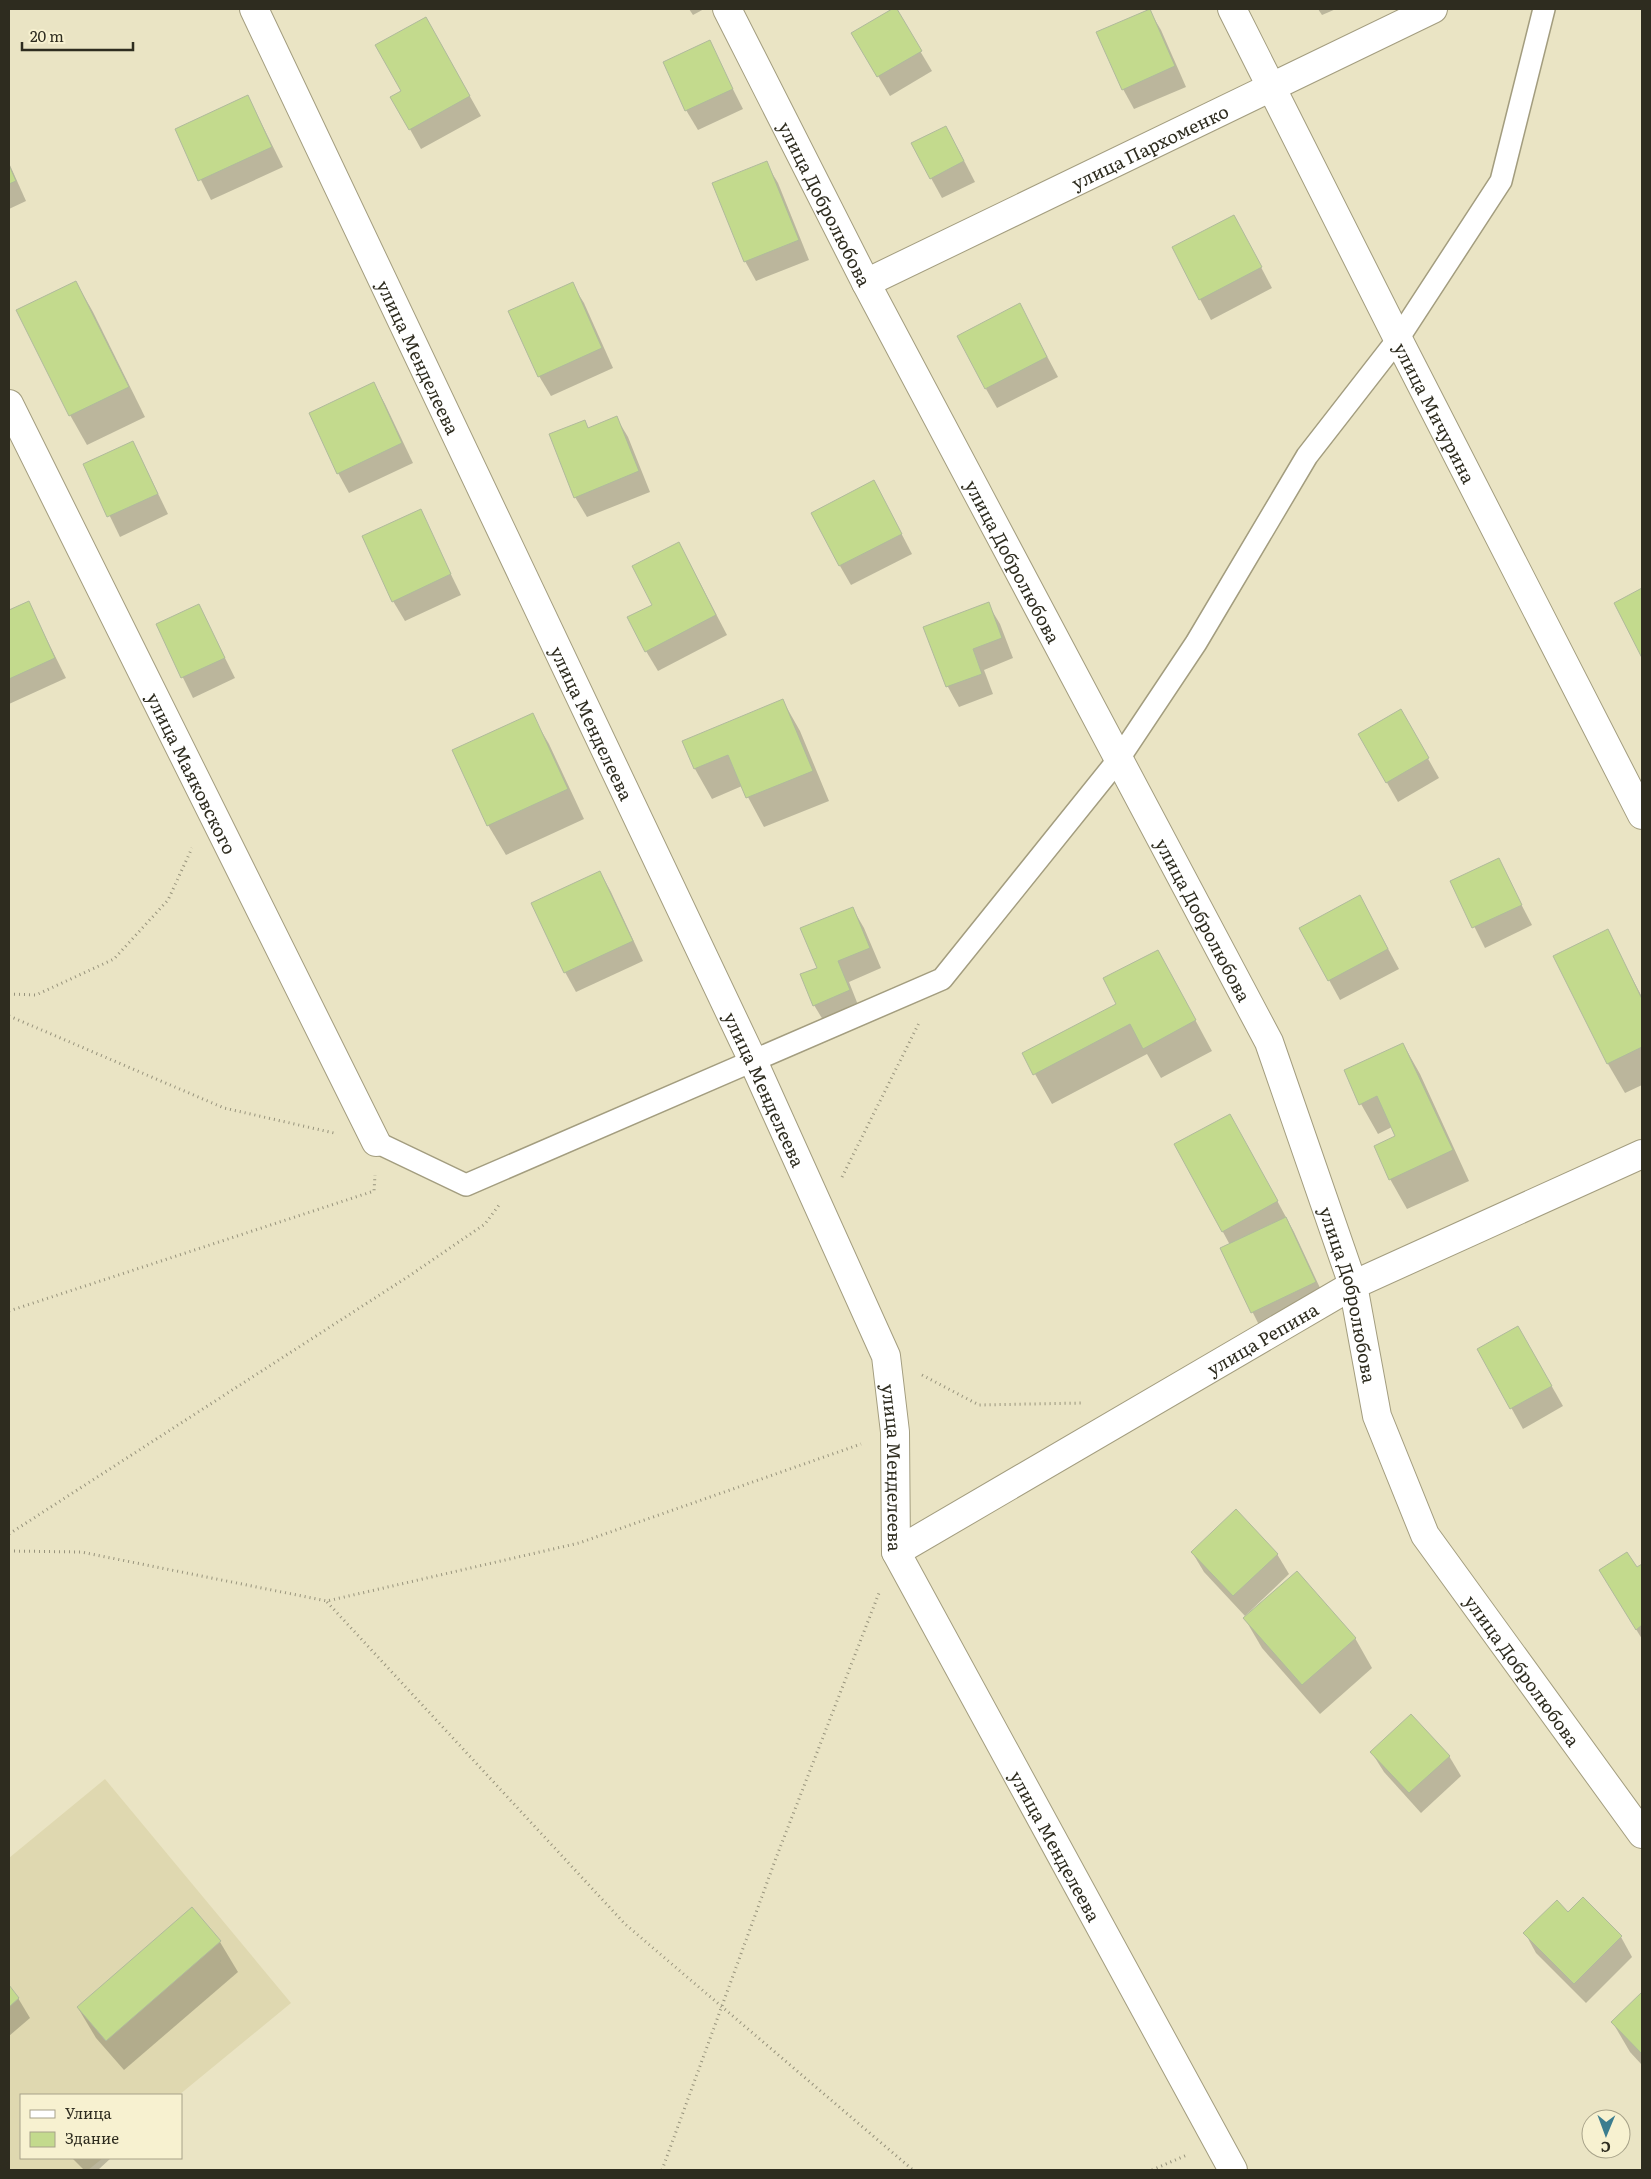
<svg xmlns="http://www.w3.org/2000/svg" width="1651" height="2179" font-family="Literata,serif">
	<rect width="100%" height="100%" fill="#eae4c4"/>
	<path fill="#dfd8b0" d="M 105,1779 L 291,2003 L 179,2095 L 21,2095 L 21,2158 L 103,2158 L 88,2170 L 9,2170 L 9,1858 Z"/>
	<g fill="#0003">
		<path d="M 689,9 L 704,9 L 693,15 Z"/>
		<path d="M 895,9 L 932,71 L 890,96 L 853,34 Z"/>
		<path d="M 1318,9 L 1336,9 L 1322,15 Z"/>
		<path d="M 1149,10 L 1161,30 L 1186,87 L 1134,109 L 1123,89 Z"/>
		<path d="M 437,38 L 481,116 L 421,149 L 392,97 L 402,91 Z"/>
		<path d="M 709,42 L 743,109 L 698,130 L 686,110 Z"/>
		<path d="M 248,96 L 283,167 L 211,200 L 176,130 Z"/>
		<path d="M 957,147 L 975,182 L 942,198 L 931,178 Z"/>
		<path d="M 9,163 L 26,201 L 9,209 Z"/>
		<path d="M 766,163 L 778,183 L 809,260 L 756,281 L 745,261 Z"/>
		<path d="M 1234,216 L 1272,288 L 1211,320 L 1173,248 Z"/>
		<path d="M 76,282 L 93,312 L 145,417 L 87,445 L 70,415 Z"/>
		<path d="M 572,284 L 584,303 L 613,368 L 551,396 L 539,376 Z"/>
		<path d="M 1020,305 L 1058,377 L 997,408 L 986,389 Z"/>
		<path d="M 374,384 L 385,404 L 413,463 L 349,493 L 338,473 Z"/>
		<path d="M 616,417 L 628,437 L 650,492 L 587,517 L 575,497 L 588,429 Z"/>
		<path d="M 133,442 L 168,514 L 120,537 L 85,465 Z"/>
		<path d="M 885,502 L 912,554 L 851,585 L 840,566 Z"/>
		<path d="M 420,511 L 461,595 L 405,621 L 393,601 Z"/>
		<path d="M 679,543 L 727,635 L 658,671 L 646,651 L 654,606 Z"/>
		<path d="M 1642,590 L 1642,656 L 1615,604 Z"/>
		<path d="M 28,602 L 66,678 L 9,704 L 9,611 Z"/>
		<path d="M 988,604 L 1000,624 L 1013,658 L 984,670 L 993,694 L 959,707 L 948,687 L 925,628 Z"/>
		<path d="M 199,606 L 235,678 L 193,698 L 157,625 Z"/>
		<path d="M 783,701 L 800,731 L 829,801 L 764,827 L 742,786 L 712,799 L 695,769 L 684,742 Z"/>
		<path d="M 1401,711 L 1439,778 L 1398,802 L 1359,734 Z"/>
		<path d="M 532,715 L 549,744 L 584,819 L 506,855 L 488,825 L 454,751 Z"/>
		<path d="M 1498,860 L 1532,925 L 1485,948 L 1452,882 Z"/>
		<path d="M 600,872 L 611,892 L 643,961 L 576,992 L 565,972 Z"/>
		<path d="M 853,909 L 864,928 L 881,968 L 849,982 L 860,1010 L 826,1025 L 814,1005 L 818,969 Z"/>
		<path d="M 1371,917 L 1399,969 L 1340,1000 L 1329,980 Z"/>
		<path d="M 1607,931 L 1642,997 L 1642,1085 L 1625,1093 L 1608,1064 L 1555,956 Z"/>
		<path d="M 1158,951 L 1212,1051 L 1161,1078 L 1147,1054 L 1052,1104 L 1035,1074 L 1118,1005 Z"/>
		<path d="M 1403,1044 L 1420,1074 L 1469,1181 L 1407,1209 L 1390,1179 L 1397,1137 L 1392,1127 L 1378,1134 L 1361,1104 Z"/>
		<path d="M 1176,1145 L 1247,1145 L 1294,1232 L 1327,1303 L 1263,1333 L 1221,1249 L 1230,1245 Z"/>
		<path d="M 1518,1327 L 1563,1406 L 1523,1429 L 1479,1350 Z"/>
		<path d="M 1192,1552 L 1277,1554 L 1289,1574 L 1245,1616 L 1204,1572 Z"/>
		<path d="M 1642,1565 L 1642,1639 L 1612,1590 Z"/>
		<path d="M 1245,1619 L 1355,1638 L 1372,1668 L 1320,1714 L 1262,1648 Z"/>
		<path d="M 1372,1753 L 1449,1756 L 1461,1776 L 1421,1813 L 1384,1772 Z"/>
		<path d="M 192,1909 L 220,1942 L 238,1972 L 124,2070 L 96,2038 L 78,2008 Z"/>
		<path d="M 1568,1913 L 1621,1937 L 1632,1957 L 1586,2003 L 1536,1953 L 1525,1933 Z"/>
		<path d="M 9,1987 L 18,1998 L 30,2018 L 9,2036 Z"/>
		<path d="M 1642,1994 L 1642,2065 L 1630,2052 L 1613,2023 Z"/>
		<path d="M 72,2158 L 111,2158 L 98,2170 L 84,2170 Z"/>
	</g>
	<g fill="#c3da8d" stroke="#b0ba9c">
		<path d="M 892,9 L 897,9 L 922,51 L 877,77 L 851,33 Z"/>
		<path d="M 1150,9 L 1175,66 L 1122,90 L 1096,32 Z"/>
		<path d="M 426,17 L 470,96 L 409,130 L 390,97 L 401,91 L 375,45 Z"/>
		<path d="M 710,40 L 733,89 L 685,111 L 663,62 Z"/>
		<path d="M 248,95 L 272,147 L 198,181 L 175,129 Z"/>
		<path d="M 946,126 L 964,161 L 930,179 L 911,143 Z"/>
		<path d="M 767,161 L 799,240 L 744,262 L 712,183 Z"/>
		<path d="M 9,165 L 16,181 L 9,184 Z"/>
		<path d="M 1234,215 L 1262,267 L 1199,300 L 1172,247 Z"/>
		<path d="M 76,281 L 129,387 L 69,416 L 16,310 Z"/>
		<path d="M 573,282 L 602,348 L 538,377 L 508,311 Z"/>
		<path d="M 1020,303 L 1047,357 L 985,389 L 957,336 Z"/>
		<path d="M 374,382 L 402,443 L 337,474 L 309,413 Z"/>
		<path d="M 617,416 L 639,471 L 574,498 L 549,434 L 585,420 L 588,428 Z"/>
		<path d="M 133,441 L 158,494 L 107,517 L 83,464 Z"/>
		<path d="M 874,480 L 902,534 L 839,566 L 811,513 Z"/>
		<path d="M 421,509 L 451,574 L 392,602 L 362,536 Z"/>
		<path d="M 679,542 L 716,615 L 645,652 L 627,617 L 652,605 L 632,566 Z"/>
		<path d="M 1642,588 L 1642,658 L 1614,603 Z"/>
		<path d="M 29,601 L 55,658 L 9,679 L 9,610 Z"/>
		<path d="M 989,602 L 1002,638 L 973,649 L 982,674 L 946,687 L 923,627 Z"/>
		<path d="M 199,604 L 225,658 L 181,678 L 156,624 Z"/>
		<path d="M 783,699 L 813,771 L 746,798 L 728,755 L 694,769 L 682,741 Z"/>
		<path d="M 1401,709 L 1429,758 L 1386,783 L 1358,734 Z"/>
		<path d="M 533,713 L 568,789 L 487,826 L 452,750 Z"/>
		<path d="M 1499,858 L 1522,905 L 1472,928 L 1450,881 Z"/>
		<path d="M 600,871 L 633,941 L 564,973 L 531,903 Z"/>
		<path d="M 1360,895 L 1388,949 L 1328,981 L 1299,928 Z"/>
		<path d="M 853,907 L 870,948 L 838,961 L 850,990 L 813,1006 L 800,974 L 817,968 L 800,928 Z"/>
		<path d="M 1608,929 L 1642,999 L 1642,1047 L 1607,1064 L 1553,956 Z"/>
		<path d="M 1158,950 L 1196,1020 L 1143,1049 L 1130,1024 L 1033,1075 L 1022,1053 L 1116,1004 L 1103,978 Z"/>
		<path d="M 1403,1043 L 1453,1150 L 1389,1180 L 1374,1146 L 1395,1136 L 1377,1096 L 1359,1105 L 1344,1070 Z"/>
		<path d="M 1230,1114 L 1278,1201 L 1222,1232 L 1174,1144 Z"/>
		<path d="M 1286,1217 L 1316,1282 L 1251,1313 L 1220,1248 Z"/>
		<path d="M 1518,1326 L 1552,1386 L 1510,1409 L 1477,1349 Z"/>
		<path d="M 1236,1509 L 1278,1554 L 1233,1596 L 1191,1552 Z"/>
		<path d="M 1627,1552 L 1637,1567 L 1642,1564 L 1642,1625 L 1636,1630 L 1599,1570 Z"/>
		<path d="M 1297,1571 L 1356,1638 L 1302,1685 L 1243,1618 Z"/>
		<path d="M 1411,1714 L 1450,1756 L 1409,1793 L 1370,1752 Z"/>
		<path d="M 1583,1897 L 1622,1936 L 1574,1984 L 1523,1933 L 1557,1900 L 1568,1912 Z"/>
		<path d="M 192,1907 L 221,1941 L 106,2041 L 77,2007 Z"/>
		<path d="M 9,1985 L 19,1998 L 9,2007 Z"/>
		<path d="M 1642,1992 L 1642,2054 L 1611,2022 Z"/>
	</g>
	<g fill="none" stroke-linecap="round" stroke-linejoin="round">
		<g stroke="#a39d7f" stroke-width="24">
			<path id="service" d="M 376,1142 L 466,1185 L 942,979 L 1118,760 L 1196,643 L 1307,456 L 1398,339 L 1501,181 L 1544,9"/>
		</g>
		<g stroke="#a39d7f" stroke-width="30">
			<g id="minor">
				<path id="s1" d="M 254,9 L 753,1061 L 886,1356 L 895,1432 L 896,1552 L 1233,2170"/>
				<path id="s2" d="M 727,9 L 866,283 L 1269,1042 L 1353,1285 L 1377,1416 L 1425,1535 L 1642,1834"/>
				<path id="s3" d="M 1232,9 L 1398,339 L 1642,815"/>
				<path id="s4" d="M 866,283 L 1433,9"/>
				<path id="s5" d="M 9,404 L 376,1142"/>
				<path id="s6" d="M 896,1552 L 1353,1285 L 1642,1154"/>
			</g>
		</g>
		<g stroke="#97937c" stroke-width="3" stroke-dasharray="1 4" stroke-linecap="butt">
			<path d="M 9,994 L 36,995 L 114,959 L 168,900 L 192,848"/>
			<path d="M 9,1016 L 224,1108 L 334,1133"/>
			<path d="M 842,1177 L 920,1021"/>
			<path d="M 9,1311 L 374,1191 L 375,1175"/>
			<path d="M 922,1375 L 979,1405 L 1083,1403"/>
			<path d="M 9,1534 L 409,1276 L 485,1224 L 499,1205"/>
			<path d="M 9,1551 L 81,1552 L 327,1601 L 579,1543 L 861,1444"/>
			<path d="M 327,1602 L 625,1924 L 913,2170"/>
			<path d="M 662,2170 L 776,1858 L 879,1593"/>
			<path d="M 1152,2170 L 1187,2155"/>
		</g>
		<use href="#service" stroke="#fff" stroke-width="21"/>
		<use href="#minor" stroke="#fff" stroke-width="28"/>
	</g>
	<g text-anchor="middle" dominant-baseline="central" stroke-width="4.5" stroke-linejoin="round" paint-order="stroke">
		<g font-size="18" fill="#2e2c1f" stroke="#f7f1d0">
			<text stroke="none"><textPath href="#s4" startOffset="315">улица Пархоменко</textPath></text>
			<text stroke="none"><textPath href="#s2" startOffset="218">улица Добролюбова</textPath></text>
			<text stroke="none"><textPath href="#s1" startOffset="385">улица Менделеева</textPath></text>
			<text stroke="none"><textPath href="#s3" startOffset="452">улица Мичурина</textPath></text>
			<text stroke="none"><textPath href="#s2" startOffset="622">улица Добролюбова</textPath></text>
			<text stroke="none"><textPath href="#s1" startOffset="790">улица Менделеева</textPath></text>
			<text stroke="none"><textPath href="#s5" startOffset="412">улица Маяковского</textPath></text>
			<text stroke="none"><textPath href="#s2" startOffset="1028">улица Добролюбова</textPath></text>
			<text stroke="none"><textPath href="#s1" startOffset="1195">улица Менделеева</textPath></text>
			<text stroke="none"><textPath href="#s2" startOffset="1432">улица Добролюбова</textPath></text>
			<text stroke="none"><textPath href="#s6" startOffset="424">улица Репина</textPath></text>
			<text stroke="none"><textPath href="#s1" startOffset="1600">улица Менделеева</textPath></text>
			<text stroke="none"><textPath href="#s2" startOffset="1852">улица Добролюбова</textPath></text>
			<text stroke="none"><textPath href="#s1" startOffset="2019">улица Менделеева</textPath></text>
		</g>
	</g>
	<rect width="1651" height="2179" fill="none" stroke="#2e2c1f" stroke-width="20"/>
	<rect x="20" y="2094" width="162" height="65" fill="#f7f1d0" stroke="#a7a289"/>
	<rect x="30" y="2110" width="25" height="8" fill="#ffffff" stroke="#a7a289"/>
	<text x="65" y="2119" font-size="15" fill="#2e2c1f">Улица</text>
	<rect x="30" y="2132" width="25" height="15" fill="#c3da8d" stroke="#a7a289"/>
	<text x="65" y="2144" font-size="15" fill="#2e2c1f">Здание</text>
	<g transform="translate(1606 2134) rotate(181)"><circle r="24" fill="#f7f1d0" stroke="#a7a289"/>
	<path d="M0-4L9 19L0 12L-9 19Z" fill="#3b7d8f"/>
	<text y="-8" font-size="14" font-weight="bold" text-anchor="middle" fill="#2e2c1f">С</text>
	</g>
	<path d="M22 42v8h111v-8" fill="none" stroke="#2e2c1f" stroke-width="2.5"/>
	<text x="30" y="42" font-size="15" fill="#2e2c1f" stroke="#f7f1d0" stroke-width="4" paint-order="stroke">20 m</text>
</svg>
